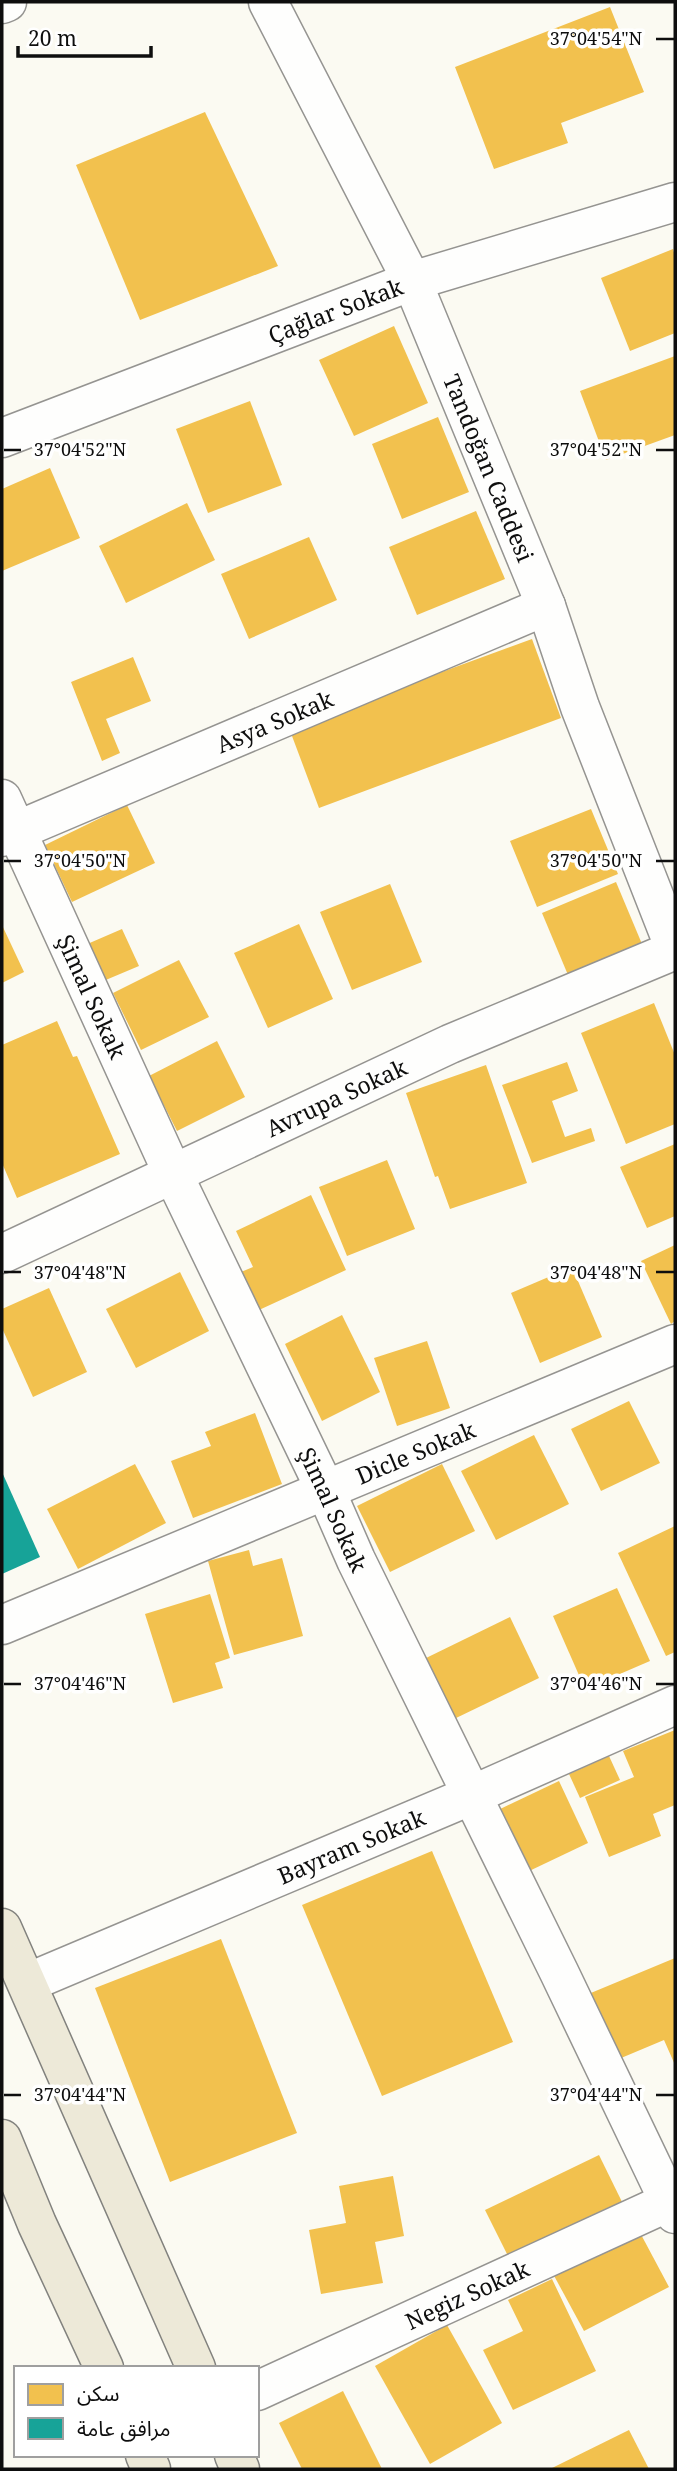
<svg xmlns="http://www.w3.org/2000/svg" width="677" height="2471" font-family="'Noto Serif','Noto Sans Arabic',serif">
	<rect width="100%" height="100%" fill="#fbfaf2"/>
	<g fill="#f2c14e">
		<path d="M 610,7 L 644,92 L 561,123 L 568,143 L 494,169 L 455,67 Z"/>
		<path d="M 205,112 L 278,266 L 140,320 L 76,165 Z"/>
		<path d="M 673,249 L 675,256 L 675,333 L 630,351 L 601,278 Z"/>
		<path d="M 394,326 L 428,403 L 354,436 L 319,360 Z"/>
		<path d="M 675,356 L 675,435 L 606,460 L 580,391 Z"/>
		<path d="M 250,401 L 282,485 L 208,513 L 176,429 Z"/>
		<path d="M 438,417 L 469,492 L 402,519 L 372,444 Z"/>
		<path d="M 50,468 L 80,538 L 2,571 L 2,489 Z"/>
		<path d="M 187,503 L 215,560 L 126,603 L 99,546 Z"/>
		<path d="M 476,511 L 505,579 L 417,615 L 389,547 Z"/>
		<path d="M 309,537 L 337,600 L 249,639 L 221,574 Z"/>
		<path d="M 532,639 L 561,718 L 319,808 L 289,728 Z"/>
		<path d="M 133,657 L 151,701 L 106,719 L 120,753 L 102,761 L 71,682 Z"/>
		<path d="M 127,805 L 155,863 L 72,902 L 45,845 Z"/>
		<path d="M 591,809 L 618,874 L 537,907 L 510,841 Z"/>
		<path d="M 616,882 L 642,944 L 568,975 L 542,913 Z"/>
		<path d="M 390,884 L 422,962 L 352,990 L 320,912 Z"/>
		<path d="M 299,924 L 333,999 L 268,1028 L 234,953 Z"/>
		<path d="M 2,925 L 24,972 L 2,983 Z"/>
		<path d="M 122,929 L 139,966 L 101,982 L 85,945 Z"/>
		<path d="M 179,960 L 209,1017 L 141,1050 L 113,993 Z"/>
		<path d="M 654,1003 L 675,1055 L 675,1124 L 626,1144 L 581,1033 Z"/>
		<path d="M 57,1021 L 73,1057 L 77,1056 L 120,1154 L 17,1198 L 2,1163 L 2,1045 Z"/>
		<path d="M 217,1041 L 245,1097 L 177,1131 L 149,1076 Z"/>
		<path d="M 567,1062 L 578,1091 L 552,1101 L 565,1137 L 591,1128 L 595,1141 L 532,1163 L 502,1085 Z"/>
		<path d="M 486,1065 L 527,1183 L 450,1209 L 438,1176 L 435,1177 L 406,1093 Z"/>
		<path d="M 675,1144 L 675,1216 L 647,1228 L 620,1167 Z"/>
		<path d="M 387,1160 L 415,1229 L 347,1256 L 319,1187 Z"/>
		<path d="M 311,1195 L 346,1270 L 259,1310 L 241,1272 L 253,1267 L 236,1231 Z"/>
		<path d="M 675,1245 L 675,1321 L 671,1324 L 641,1261 Z"/>
		<path d="M 572,1267 L 602,1337 L 540,1363 L 511,1293 Z"/>
		<path d="M 180,1272 L 209,1331 L 136,1368 L 106,1309 Z"/>
		<path d="M 49,1288 L 87,1372 L 33,1397 L 2,1328 L 2,1309 Z"/>
		<path d="M 342,1315 L 380,1392 L 322,1421 L 285,1344 Z"/>
		<path d="M 427,1341 L 450,1408 L 397,1426 L 374,1358 Z"/>
		<path d="M 629,1401 L 660,1463 L 601,1491 L 571,1429 Z"/>
		<path d="M 255,1413 L 282,1484 L 193,1518 L 171,1461 L 211,1446 L 205,1432 Z"/>
		<path d="M 534,1435 L 569,1504 L 496,1540 L 461,1471 Z"/>
		<path d="M 135,1464 L 166,1523 L 78,1569 L 47,1509 Z"/>
		<path d="M 442,1464 L 475,1531 L 390,1572 L 357,1506 Z"/>
		<path d="M 675,1526 L 675,1652 L 666,1656 L 618,1553 Z"/>
		<path d="M 249,1550 L 253,1566 L 282,1558 L 303,1636 L 234,1655 L 208,1561 Z"/>
		<path d="M 617,1588 L 650,1661 L 585,1689 L 553,1616 Z"/>
		<path d="M 210,1594 L 230,1658 L 215,1663 L 223,1688 L 173,1703 L 145,1614 Z"/>
		<path d="M 510,1617 L 539,1678 L 454,1719 L 424,1659 Z"/>
		<path d="M 675,1730 L 675,1805 L 653,1814 L 661,1836 L 609,1857 L 585,1797 L 634,1777 L 623,1751 Z"/>
		<path d="M 609,1756 L 620,1780 L 580,1798 L 569,1774 Z"/>
		<path d="M 559,1781 L 588,1843 L 525,1873 L 496,1811 Z"/>
		<path d="M 432,1851 L 513,2042 L 382,2096 L 302,1905 Z"/>
		<path d="M 221,1939 L 297,2133 L 170,2182 L 95,1988 Z"/>
		<path d="M 675,1958 L 675,2065 L 664,2040 L 614,2061 L 586,1995 Z"/>
		<path d="M 599,2155 L 625,2208 L 512,2264 L 485,2210 Z"/>
		<path d="M 393,2176 L 404,2236 L 375,2242 L 383,2283 L 321,2294 L 309,2230 L 346,2223 L 339,2186 Z"/>
		<path d="M 637,2227 L 669,2287 L 584,2331 L 552,2272 Z"/>
		<path d="M 552,2279 L 596,2371 L 513,2410 L 483,2350 L 523,2331 L 508,2300 Z"/>
		<path d="M 447,2325 L 502,2423 L 430,2464 L 375,2366 Z"/>
		<path d="M 343,2391 L 382,2469 L 302,2469 L 279,2423 Z"/>
		<path d="M 629,2430 L 649,2469 L 550,2469 Z"/>
	</g>
	<path fill="#17a398" d="M 2,1472 L 40,1557 L 2,1574 Z"/>
	<g fill="none" stroke-linecap="round" stroke-linejoin="round">
		<g stroke="#959491" stroke-width="41">
			<g id="minor">
				<path id="s1" d="M 268,2 L 412,281 L 546,606 L 580,707 L 675,949"/>
				<path d="M 2,4 L 7,2"/>
				<path id="s2" d="M 2,438 L 412,281 L 675,202"/>
				<path id="s3" d="M 2,799 L 173,1174 L 325,1489 L 356,1560 L 559,1972 L 675,2214"/>
				<path id="s4" d="M 2,837 L 546,606"/>
				<path id="s5" d="M 2,1254 L 450,1044 L 675,950"/>
				<path id="s6" d="M 2,1625 L 675,1344"/>
				<path id="s7" d="M 27,1983 L 472,1795 L 675,1705"/>
				<path id="s8" d="M 257,2391 L 675,2199"/>
			</g>
		</g>
		<g stroke="#82827e" stroke-width="41">
			<g id="major">
				<path d="M 2,1928 L 196,2368"/>
				<path d="M 2,2139 L 37,2224 L 104,2368"/>
				<path d="M 145,2455 L 151,2469"/>
				<path d="M 234,2455 L 240,2469"/>
			</g>
		</g>
		<use href="#minor" stroke="#fefefd" stroke-width="38"/>
		<use href="#major" stroke="#ede9d8" stroke-width="38"/>
	</g>
	<path fill="none" stroke="#0e0e0e" stroke-width="2.5" d="M 656,39 L 674,39M 4,450 L 21,450M 656,450 L 674,450M 4,861 L 21,861M 656,861 L 674,861M 4,1272 L 21,1272M 656,1272 L 674,1272M 4,1684 L 21,1684M 656,1684 L 674,1684M 4,2095 L 21,2095M 656,2095 L 674,2095"/>
	<g text-anchor="middle" dominant-baseline="central" stroke-width="7" stroke-linejoin="round" paint-order="stroke">
		<g font-size="23" fill="#0e0e0e" stroke="#fff">
			<text stroke="none"><textPath href="#s2" startOffset="357">Çağlar Sokak</textPath></text>
			<text stroke="none"><textPath href="#s1" startOffset="516">Tandoğan Caddesi</textPath></text>
			<text stroke="none"><textPath href="#s4" startOffset="296">Asya Sokak</textPath></text>
			<text stroke="none"><textPath href="#s3" startOffset="217">Şimal Sokak</textPath></text>
			<text stroke="none"><textPath href="#s5" startOffset="369">Avrupa Sokak</textPath></text>
			<text stroke="none"><textPath href="#s6" startOffset="448">Dicle Sokak</textPath></text>
			<text stroke="none"><textPath href="#s3" startOffset="784">Şimal Sokak</textPath></text>
			<text stroke="none"><textPath href="#s7" startOffset="352">Bayram Sokak</textPath></text>
			<text stroke="none"><textPath href="#s8" startOffset="231">Negiz Sokak</textPath></text>
		</g>
	</g>
	<g font-size="18" text-anchor="middle" fill="#0e0e0e" stroke="#fff" stroke-width="7" stroke-linejoin="round" paint-order="stroke">
		<text x="596" y="45">37°04'54"N</text>
		<text x="80" y="456">37°04'52"N</text>
		<text x="596" y="456">37°04'52"N</text>
		<text x="80" y="867">37°04'50"N</text>
		<text x="596" y="867">37°04'50"N</text>
		<text x="80" y="1279">37°04'48"N</text>
		<text x="596" y="1279">37°04'48"N</text>
		<text x="80" y="1690">37°04'46"N</text>
		<text x="596" y="1690">37°04'46"N</text>
		<text x="80" y="2101">37°04'44"N</text>
		<text x="596" y="2101">37°04'44"N</text>
	</g>
	<rect width="677" height="2471" fill="none" stroke="#0e0e0e" stroke-width="7"/>
	<rect x="14" y="2366" width="245" height="91" fill="#ffffff" stroke="#9f9f9f" stroke-width="2"/>
	<rect x="28" y="2384" width="35" height="21" fill="#f2c14e" stroke="#9f9f9f" stroke-width="2"/>
	<text x="77" y="2401" font-size="21" fill="#0e0e0e">سكن</text>
	<rect x="28" y="2418" width="35" height="21" fill="#17a398" stroke="#9f9f9f" stroke-width="2"/>
	<text x="77" y="2436" font-size="21" fill="#0e0e0e">مرافق عامة</text>
	<path d="M18 46v10h133v-10" fill="none" stroke="#0e0e0e" stroke-width="3.5"/>
	<text x="28" y="46" font-size="21" fill="#0e0e0e" stroke="#ffffff" stroke-width="5" paint-order="stroke">20 m</text>
</svg>
